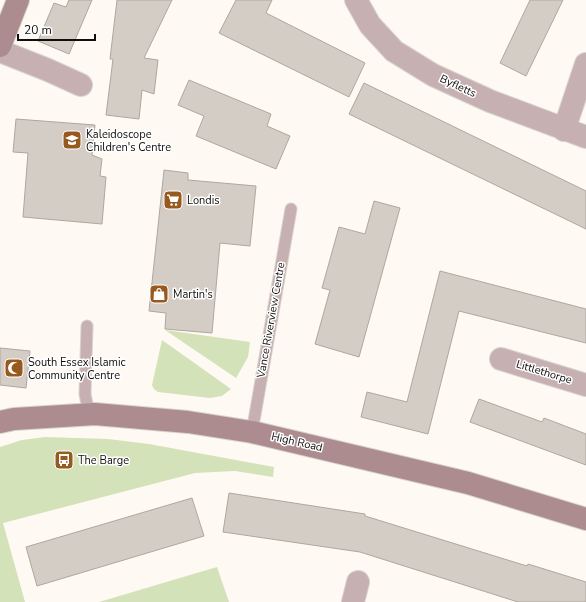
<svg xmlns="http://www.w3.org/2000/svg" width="586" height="602" font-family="'Nunito Sans',sans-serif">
	<rect width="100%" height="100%" fill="#fef9f2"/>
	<g fill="#d4e2b9">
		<path d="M 165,330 L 250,342 L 248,357 L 236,378 Z"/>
		<path d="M 162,340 L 231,389 L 222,396 L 210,398 L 158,392 L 154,389 L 152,385 Z"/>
		<path d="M 45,437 L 108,439 L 149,444 L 274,467 L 273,477 L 235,471 L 195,473 L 3,523 L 25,602 L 0,602 L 0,447 L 22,440 Z"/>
		<path d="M 217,567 L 229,602 L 99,602 Z"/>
	</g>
	<g fill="#d4cdc5" stroke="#ada79f">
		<path d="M 69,0 L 92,0 L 69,54 L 38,41 L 54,3 L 66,7 Z"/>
		<path d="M 117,0 L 172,0 L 144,58 L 158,60 L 154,94 L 142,90 L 139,119 L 106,115 L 113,59 L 110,59 Z"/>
		<path d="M 236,0 L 272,0 L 266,13 L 365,63 L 349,97 L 219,33 Z"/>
		<path d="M 530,0 L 563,0 L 526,76 L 500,63 Z"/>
		<path d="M 189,80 L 271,114 L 267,126 L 290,136 L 276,169 L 196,136 L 204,116 L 178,105 Z"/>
		<path d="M 364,83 L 586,191 L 586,229 L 349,114 Z"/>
		<path d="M 16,119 L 95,125 L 92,155 L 102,159 L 100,176 L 106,177 L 102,224 L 23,217 L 28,153 L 13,152 Z"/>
		<path d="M 164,170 L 188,173 L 188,180 L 256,186 L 250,246 L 220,243 L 212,333 L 165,329 L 166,313 L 149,311 Z"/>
		<path d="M 374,201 L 400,208 L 359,357 L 315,344 L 330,290 L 322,288 L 339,227 L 365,234 Z"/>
		<path d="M 440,271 L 586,309 L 586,343 L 459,311 L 428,434 L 361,417 L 367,392 L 407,402 Z"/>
		<path d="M 0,348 L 30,351 L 26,388 L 0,385 Z"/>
		<path d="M 479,399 L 542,422 L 544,418 L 586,434 L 586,465 L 470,422 Z"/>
		<path d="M 229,493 L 365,514 L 365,516 L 527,566 L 528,564 L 586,582 L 586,602 L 518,602 L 360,552 L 223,532 Z"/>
		<path d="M 192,498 L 204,536 L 37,586 L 26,547 Z"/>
	</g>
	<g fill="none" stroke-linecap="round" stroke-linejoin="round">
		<g stroke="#d8d3cd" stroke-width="13">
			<g id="service">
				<path d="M 87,326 L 85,394 L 89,414"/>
				<path d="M 252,432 L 291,209"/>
			</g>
		</g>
		<g stroke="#d8d3cd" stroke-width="24">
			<g id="minor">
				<path d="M 356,0 L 370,25 L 394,51 L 433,75 L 490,101 L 586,137"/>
				<path d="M 0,51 L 48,70 L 81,85"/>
				<path d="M 564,130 L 586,64"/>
				<path d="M 501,359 L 586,385"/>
				<path d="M 353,602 L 358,582"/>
			</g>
		</g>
		<g stroke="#d8d3cd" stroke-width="24">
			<g id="secondary">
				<path d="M 0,46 L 18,0"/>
				<path d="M 0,422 L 14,419 L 95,414 L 188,422 L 252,432 L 468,483 L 586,519"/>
			</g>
		</g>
		<use href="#service" stroke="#c6b0b2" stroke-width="11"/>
		<use href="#minor" stroke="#c6b0b2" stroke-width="22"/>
		<use href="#secondary" stroke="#ac8c8f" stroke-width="22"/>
	</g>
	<defs>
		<g id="school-square" transform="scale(1)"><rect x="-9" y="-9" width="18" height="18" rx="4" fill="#98591f" stroke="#fff"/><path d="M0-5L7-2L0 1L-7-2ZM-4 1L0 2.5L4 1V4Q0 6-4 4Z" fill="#fff"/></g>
		<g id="supermarket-square" transform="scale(1)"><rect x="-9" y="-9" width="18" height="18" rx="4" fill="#98591f" stroke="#fff"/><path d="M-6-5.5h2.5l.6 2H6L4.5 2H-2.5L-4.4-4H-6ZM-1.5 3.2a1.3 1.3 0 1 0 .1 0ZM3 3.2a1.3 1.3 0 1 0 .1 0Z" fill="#fff"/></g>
		<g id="shop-square" transform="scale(1)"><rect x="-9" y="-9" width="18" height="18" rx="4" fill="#98591f" stroke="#fff"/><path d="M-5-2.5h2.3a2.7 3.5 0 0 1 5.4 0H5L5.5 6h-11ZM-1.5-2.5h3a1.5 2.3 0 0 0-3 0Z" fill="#fff"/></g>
		<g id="mosque-square" transform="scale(1)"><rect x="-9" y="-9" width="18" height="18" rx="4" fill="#98591f" stroke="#fff"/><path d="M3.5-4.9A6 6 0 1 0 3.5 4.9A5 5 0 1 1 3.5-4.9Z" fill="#fff"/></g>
		<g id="bus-square" transform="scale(1)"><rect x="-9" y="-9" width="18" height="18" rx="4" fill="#98591f" stroke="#fff"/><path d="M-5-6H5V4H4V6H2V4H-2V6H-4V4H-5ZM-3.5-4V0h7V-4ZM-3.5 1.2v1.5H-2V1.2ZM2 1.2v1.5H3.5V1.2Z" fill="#fff"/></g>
	</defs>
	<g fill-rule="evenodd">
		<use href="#school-square" x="72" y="140"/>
		<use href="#supermarket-square" x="173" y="200"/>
		<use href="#shop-square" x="159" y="294"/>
		<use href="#mosque-square" x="14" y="368"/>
		<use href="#bus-square" x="64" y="460"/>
	</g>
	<g text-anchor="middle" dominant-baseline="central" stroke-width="3" stroke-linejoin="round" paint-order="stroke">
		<g font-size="11" fill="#100e0c" stroke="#fff">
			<text transform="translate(458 86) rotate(25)">Byfletts</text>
			<text transform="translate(271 320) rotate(-80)">Vance Riverview Centre</text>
			<text transform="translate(544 372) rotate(17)">Littlethorpe</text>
			<text transform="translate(297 442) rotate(13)">High Road</text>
		</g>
		<g font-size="11" fill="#100e0c" stroke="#fff" text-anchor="start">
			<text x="86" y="134">Kaleidoscope<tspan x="86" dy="13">Children's Centre</tspan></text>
			<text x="187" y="200">Londis</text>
			<text x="173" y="294">Martin's</text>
			<text x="28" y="362">South Essex Islamic<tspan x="28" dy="13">Community Centre</tspan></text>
			<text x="78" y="460">The Barge</text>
		</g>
	</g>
	<path d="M18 34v6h77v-6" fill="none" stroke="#100e0c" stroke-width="2"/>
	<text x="24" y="34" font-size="12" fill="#100e0c" stroke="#ffffff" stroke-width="3" paint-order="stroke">20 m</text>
</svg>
